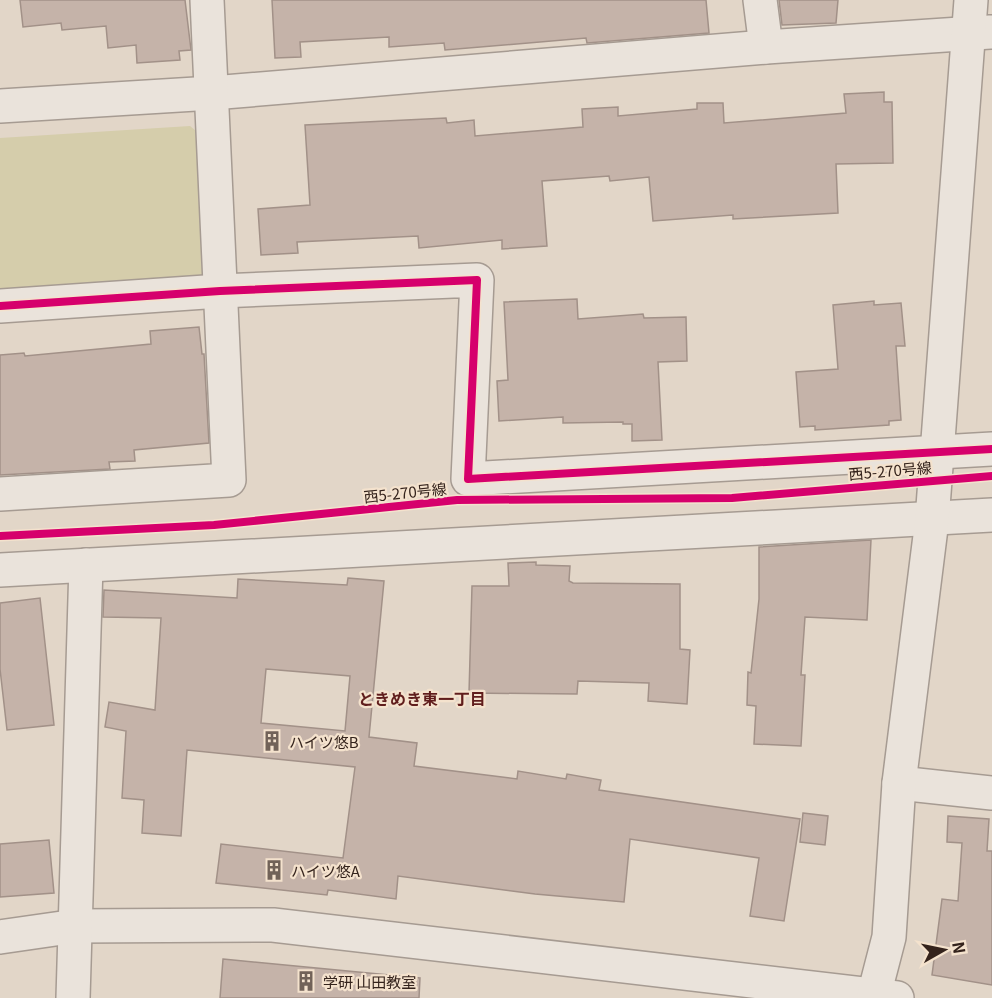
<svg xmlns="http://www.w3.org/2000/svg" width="992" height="998" font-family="Georgia,'Noto Sans JP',serif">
	<rect width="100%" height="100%" fill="#e2d6c8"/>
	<path fill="#d5cdab" d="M 190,126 L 202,136 L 209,268 L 198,282 L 0,295 L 0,138 Z"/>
	<g fill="#c5b3a9" stroke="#a29188" stroke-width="1.5" fill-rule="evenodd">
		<path d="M 20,0 L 185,0 L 191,50 L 179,51 L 180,60 L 137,63 L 136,45 L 108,48 L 106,26 L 62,30 L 61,23 L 23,27 Z"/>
		<path d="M 272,0 L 706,0 L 709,33 L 587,43 L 586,38 L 445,50 L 444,43 L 389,47 L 389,37 L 300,42 L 301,57 L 275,58 Z"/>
		<path d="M 779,0 L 838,0 L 836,23 L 782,25 Z"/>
		<path d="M 884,92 L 884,102 L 892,102 L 893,163 L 836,164 L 838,213 L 733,219 L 733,215 L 653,221 L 649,177 L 610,181 L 609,176 L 542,181 L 547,246 L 502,249 L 502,240 L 419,248 L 418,236 L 297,242 L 298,253 L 261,255 L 258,209 L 310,205 L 305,125 L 446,118 L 447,123 L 474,120 L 475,136 L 583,127 L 582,109 L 618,107 L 618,116 L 697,109 L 697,103 L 723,103 L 724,123 L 846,113 L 844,94 Z"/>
		<path d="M 577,299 L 578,319 L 643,314 L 644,318 L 686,317 L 687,361 L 658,362 L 662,440 L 632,441 L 632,424 L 623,424 L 623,422 L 563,423 L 563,417 L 499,421 L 497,381 L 508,380 L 504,302 Z"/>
		<path d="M 874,301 L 874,305 L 901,303 L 905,346 L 896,346 L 901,420 L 889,421 L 889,425 L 815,430 L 815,426 L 800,427 L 796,372 L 838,369 L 833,305 Z"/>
		<path d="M 199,327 L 202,354 L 204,354 L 209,443 L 134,450 L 135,461 L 109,462 L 110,469 L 0,475 L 0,355 L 24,353 L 25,356 L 151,344 L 150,331 Z"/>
		<path d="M 871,540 L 867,620 L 805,617 L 801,675 L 805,675 L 801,746 L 754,744 L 756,706 L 747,705 L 748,672 L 751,673 L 759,599 L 759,547 Z"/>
		<path d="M 536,562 L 536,565 L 570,566 L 569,581 L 573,583 L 680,584 L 680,649 L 690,650 L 687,704 L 648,701 L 649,683 L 578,681 L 577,694 L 469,693 L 472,586 L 509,586 L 508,563 Z"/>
		<path d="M 348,578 L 384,581 L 369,737 L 417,743 L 414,766 L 517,779 L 518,771 L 566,779 L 567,774 L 601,780 L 599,790 L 800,819 L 784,921 L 750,916 L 759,858 L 630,839 L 624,902 L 535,894 L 398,876 L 396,899 L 328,890 L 327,895 L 216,883 L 221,844 L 343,858 L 355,767 L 187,750 L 181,836 L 142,833 L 144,800 L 122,798 L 126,731 L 105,727 L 109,702 L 155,710 L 161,618 L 103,617 L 104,590 L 237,598 L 238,579 L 347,585 ZM 266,669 L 350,676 L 345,731 L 261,723 Z"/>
		<path d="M 40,598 L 54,725 L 7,730 L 0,669 L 0,603 Z"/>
		<path d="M 803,813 L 828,816 L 825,845 L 800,842 Z"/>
		<path d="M 948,816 L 989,819 L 987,851 L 992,851 L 992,985 L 932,975 L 942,899 L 958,901 L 962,843 L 947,842 Z"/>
		<path d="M 49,840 L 54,893 L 0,897 L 0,844 Z"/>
		<path d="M 223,959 L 420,978 L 419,998 L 220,998 Z"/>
	</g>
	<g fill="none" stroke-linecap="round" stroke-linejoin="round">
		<g stroke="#a69b92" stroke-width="36">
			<g id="minor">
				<path d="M 760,0 L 766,47"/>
				<path d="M 0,106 L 212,93 L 766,47 L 990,32"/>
				<path d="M 0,306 L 220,291 L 477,280 L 468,479 L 992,449"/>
				<path d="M 0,494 L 229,480 L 207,0"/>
				<path d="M 0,570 L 992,515"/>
				<path d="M 899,783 L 992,793"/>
				<path d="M 0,937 L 76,926 L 273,925 L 897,998"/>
				<path d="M 874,995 L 889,937 L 899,783 L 932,520 L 971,0"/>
				<path d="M 73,998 L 86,565"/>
			</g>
		</g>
		<use href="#minor" stroke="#eae3db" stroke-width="33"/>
		<g stroke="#f4e2cd" stroke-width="11">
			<g id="cycleway">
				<path d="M 0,306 L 220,291 L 477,280 L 468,479 L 992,449"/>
				<path d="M 0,536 L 214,525 L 457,500 L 732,498 L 992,476"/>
			</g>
		</g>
		<use href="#cycleway" stroke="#d6006c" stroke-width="8"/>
	</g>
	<defs>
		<g id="building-bare" transform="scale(1.62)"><path d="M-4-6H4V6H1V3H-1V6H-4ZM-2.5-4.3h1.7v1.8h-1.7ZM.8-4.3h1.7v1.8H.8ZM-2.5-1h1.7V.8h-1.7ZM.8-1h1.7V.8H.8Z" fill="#716258" stroke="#f4e2cd" stroke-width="2.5" paint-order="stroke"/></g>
	</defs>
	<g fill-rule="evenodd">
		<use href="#building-bare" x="272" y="741"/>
		<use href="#building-bare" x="274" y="870"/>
		<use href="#building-bare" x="306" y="981"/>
	</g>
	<g text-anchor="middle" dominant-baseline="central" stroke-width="4.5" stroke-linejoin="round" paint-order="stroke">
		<g font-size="15" fill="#34231c" stroke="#f4e2cd">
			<text transform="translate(890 470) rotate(-5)">西5-270号線</text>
			<text transform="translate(405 492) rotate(-6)">西5-270号線</text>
		</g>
		<g font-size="15" fill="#34231c" stroke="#f4e2cd" text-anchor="start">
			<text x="289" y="741">ハイツ悠B</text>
			<text x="291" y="870">ハイツ悠A</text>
			<text x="323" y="981">学研 山田教室</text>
		</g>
		<g font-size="16" font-weight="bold" fill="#601d1c" stroke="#f4e2cd">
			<text x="422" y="698">ときめき東一丁目</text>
		</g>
	</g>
	<g transform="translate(944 950) rotate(81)" stroke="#f4e2cd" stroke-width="4.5" paint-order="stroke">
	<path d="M0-4.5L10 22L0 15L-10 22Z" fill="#34231c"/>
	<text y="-9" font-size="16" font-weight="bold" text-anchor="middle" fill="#34231c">N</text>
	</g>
</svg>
